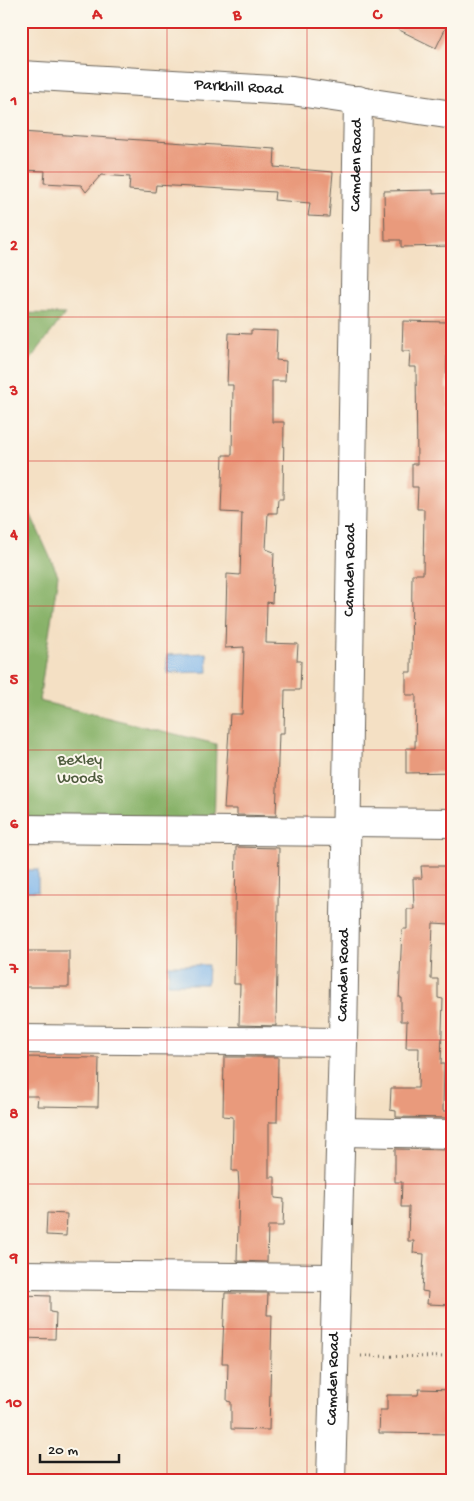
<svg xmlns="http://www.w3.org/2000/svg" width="474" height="1501" font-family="'Gochi Hand',sans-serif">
	<rect width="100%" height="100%" fill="#fbf7ec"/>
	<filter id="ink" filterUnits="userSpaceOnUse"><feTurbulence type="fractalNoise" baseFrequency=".02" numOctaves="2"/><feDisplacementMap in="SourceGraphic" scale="10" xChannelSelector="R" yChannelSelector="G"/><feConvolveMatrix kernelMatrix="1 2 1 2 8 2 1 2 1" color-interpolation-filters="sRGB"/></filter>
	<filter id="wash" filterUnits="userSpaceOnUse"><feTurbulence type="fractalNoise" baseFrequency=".0096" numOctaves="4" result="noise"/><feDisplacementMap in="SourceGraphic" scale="20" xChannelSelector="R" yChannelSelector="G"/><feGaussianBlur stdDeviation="1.12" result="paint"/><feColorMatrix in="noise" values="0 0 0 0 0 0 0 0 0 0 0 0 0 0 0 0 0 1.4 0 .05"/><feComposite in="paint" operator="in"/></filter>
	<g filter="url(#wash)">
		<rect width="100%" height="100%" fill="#f4e0c4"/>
		<g fill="#88b269" stroke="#526742">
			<path d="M 21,313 L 65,314 L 21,372 Z"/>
			<path d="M 21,493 L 58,575 L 39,701 L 216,744 L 214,833 L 21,827 Z"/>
		</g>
		<g fill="#79b2e9" stroke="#4a6782">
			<path d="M 207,653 L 208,672 L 167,673 L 167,655 Z"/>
			<rect x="21" y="870" width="17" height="21"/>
			<path d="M 169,965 L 208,965 L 207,984 L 168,984 Z"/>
		</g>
		<g id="blocks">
			<g fill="#e99a7b">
				<path d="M 381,21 L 449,21 L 436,48 Z"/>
				<path d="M 21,132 L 275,149 L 274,167 L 333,172 L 329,217 L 308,216 L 310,203 L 274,200 L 275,192 L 156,185 L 155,192 L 129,190 L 130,177 L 101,175 L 86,192 L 81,185 L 44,183 L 45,171 L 21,170 Z"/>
				<path d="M 433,190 L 433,194 L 453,193 L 453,246 L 401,247 L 401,240 L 385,240 L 384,191 Z"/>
				<path d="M 403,321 L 448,322 L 446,388 L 448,388 L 448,410 L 453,410 L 453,772 L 406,773 L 406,748 L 415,748 L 416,695 L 406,695 L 406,672 L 411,672 L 412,574 L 423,574 L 424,509 L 417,509 L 418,487 L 412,487 L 412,464 L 417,464 L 416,367 L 409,367 L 410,351 L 402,351 Z"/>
				<path d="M 251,330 L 277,331 L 276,360 L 286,361 L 285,381 L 272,381 L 272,422 L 284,422 L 283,499 L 278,499 L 277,513 L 268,513 L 266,549 L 274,552 L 272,603 L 267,602 L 266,643 L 298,644 L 297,661 L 301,661 L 300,690 L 285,690 L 284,733 L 279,733 L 276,816 L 237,815 L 237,809 L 224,809 L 230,714 L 242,714 L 244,647 L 225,648 L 227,574 L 240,575 L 242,513 L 221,512 L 223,455 L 232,455 L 233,385 L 227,385 L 229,333 L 251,334 Z"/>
				<path d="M 236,847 L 279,848 L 276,1026 L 239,1025 L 240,984 L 234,984 Z"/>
				<path d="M 421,866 L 448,866 L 451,924 L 433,923 L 431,979 L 438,979 L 438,998 L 443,999 L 441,1064 L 444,1064 L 443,1111 L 453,1111 L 453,1118 L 396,1117 L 396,1111 L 390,1110 L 391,1088 L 418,1088 L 419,1048 L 406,1048 L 407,1021 L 401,1021 L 401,997 L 399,997 L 402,929 L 407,929 L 407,909 L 414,909 L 413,878 L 422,878 Z"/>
				<rect x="21" y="951" width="48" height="36"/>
				<path d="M 21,1057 L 99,1058 L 98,1107 L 37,1106 L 38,1096 L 21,1096 Z"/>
				<path d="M 224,1057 L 278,1057 L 277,1122 L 269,1122 L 269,1177 L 275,1177 L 275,1198 L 284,1199 L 283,1226 L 268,1226 L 267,1262 L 237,1261 L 239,1186 L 238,1171 L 232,1171 L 233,1117 L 223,1116 Z"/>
				<path d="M 395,1149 L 453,1150 L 453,1305 L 427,1304 L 428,1292 L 422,1291 L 424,1254 L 413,1253 L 414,1241 L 408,1241 L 409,1207 L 401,1207 L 402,1182 L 395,1182 Z"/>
				<path d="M 47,1213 L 67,1214 L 66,1236 L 46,1235 Z"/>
				<path d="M 225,1293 L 268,1293 L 267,1315 L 272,1315 L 269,1430 L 231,1429 L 231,1402 L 227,1401 L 228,1363 L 222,1363 Z"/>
				<path d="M 21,1295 L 50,1296 L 50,1312 L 56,1313 L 55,1339 L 21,1338 Z"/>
				<path d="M 419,1389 L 453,1390 L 453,1434 L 379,1433 L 380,1410 L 387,1410 L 387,1395 L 418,1395 Z"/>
			</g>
		</g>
	</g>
	<g filter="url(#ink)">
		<use href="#blocks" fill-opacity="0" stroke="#686157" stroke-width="1"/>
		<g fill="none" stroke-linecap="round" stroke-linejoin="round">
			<g stroke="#686157" stroke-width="30">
				<g id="minor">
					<path d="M 347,822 L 453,823"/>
					<path d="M 21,829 L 347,832"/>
					<path d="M 21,1039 L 343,1042"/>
					<path d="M 341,1132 L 453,1134"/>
					<path d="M 21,1275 L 336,1278"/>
					<path id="s1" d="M 331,1480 L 343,1042 L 358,100"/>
				</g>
			</g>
			<g stroke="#686157" stroke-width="30">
				<g id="major">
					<path id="s2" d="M 21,75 L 292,91 L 453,115"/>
				</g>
			</g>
			<path stroke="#686157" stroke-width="3" stroke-dasharray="1 4" stroke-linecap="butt" d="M 361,1356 L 453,1357"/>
			<use href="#minor" stroke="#fff" stroke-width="28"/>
			<use href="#major" stroke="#fff" stroke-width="28"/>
		</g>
	</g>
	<path fill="none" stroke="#d62828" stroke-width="1" stroke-opacity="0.55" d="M 167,21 L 167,1480M 307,21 L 307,1480M 21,172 L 453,172M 21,317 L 453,317M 21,461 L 453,461M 21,606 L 453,606M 21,750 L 453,750M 21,895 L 453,895M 21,1040 L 453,1040M 21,1184 L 453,1184M 21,1329 L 453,1329"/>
	<g text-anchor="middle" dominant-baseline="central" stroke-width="4" stroke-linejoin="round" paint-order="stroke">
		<g font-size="16" fill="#1c1c1c" stroke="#fbf7ec">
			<text stroke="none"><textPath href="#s2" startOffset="218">Parkhill Road</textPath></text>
			<text stroke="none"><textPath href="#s1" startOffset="1315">Camden Road</textPath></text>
			<text stroke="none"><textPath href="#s1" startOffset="910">Camden Road</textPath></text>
			<text stroke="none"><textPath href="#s1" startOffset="505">Camden Road</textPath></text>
			<text stroke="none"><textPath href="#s1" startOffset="101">Camden Road</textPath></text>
		</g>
		<g font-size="16" fill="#4e5b3d" stroke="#fbf7ec">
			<text x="80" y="761">Bexley<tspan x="80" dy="18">Woods</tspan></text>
		</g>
	</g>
	<rect width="474" height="1501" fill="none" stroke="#fbf7ec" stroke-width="55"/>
	<path d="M40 1454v8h79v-8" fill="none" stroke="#1c1c1c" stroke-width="2.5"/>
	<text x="48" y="1454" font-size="15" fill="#1c1c1c" stroke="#fbf7ec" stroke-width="4" paint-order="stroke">20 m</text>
	<rect x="28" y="28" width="418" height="1446" fill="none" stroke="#d62828" stroke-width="2"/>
	<g font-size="16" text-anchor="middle" font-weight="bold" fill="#d62828">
		<text x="97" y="19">A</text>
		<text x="237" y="19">B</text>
		<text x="377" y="19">C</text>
		<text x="14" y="105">1</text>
		<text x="14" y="250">2</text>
		<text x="14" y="395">3</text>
		<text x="14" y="539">4</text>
		<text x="14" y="684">5</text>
		<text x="14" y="828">6</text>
		<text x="14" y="973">7</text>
		<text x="14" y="1118">8</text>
		<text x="14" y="1262">9</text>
		<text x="14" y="1407">10</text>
	</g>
</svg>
